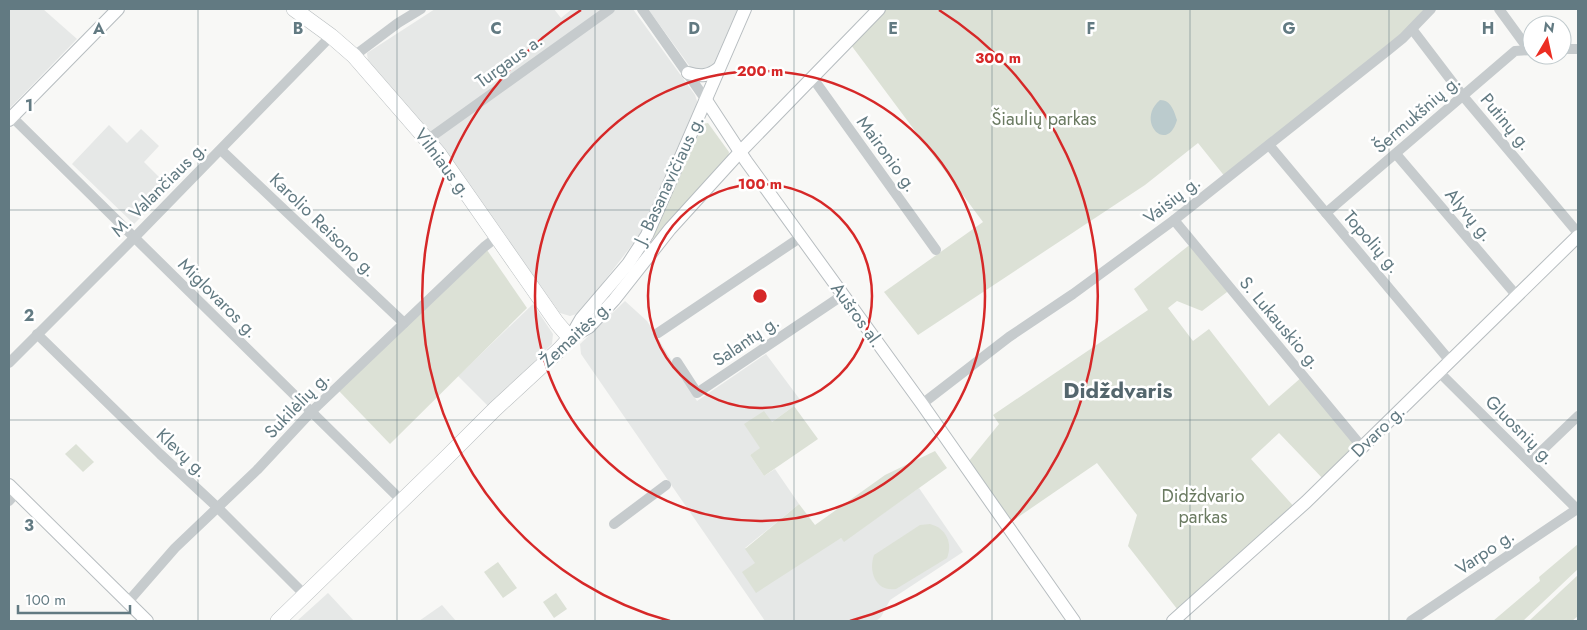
<svg xmlns="http://www.w3.org/2000/svg" width="1587" height="630" font-family="Jost,sans-serif">
	<rect width="100%" height="100%" fill="#f8f8f6"/>
	<g fill="#e6e8e7">
		<path d="M 9,9 L 43,9 L 77,39 L 9,109 Z"/>
		<path d="M 435,9 L 554,9 L 561,18 L 572,9 L 633,9 L 695,95 L 697,101 L 696,109 L 641,233 L 580,313 L 570,316 L 560,313 L 455,165 L 368,62 L 367,53 Z"/>
		<path d="M 648,9 L 739,9 L 712,69 L 706,72 L 691,68 Z"/>
		<path d="M 109,125 L 127,143 L 141,129 L 159,146 L 144,162 L 170,188 L 134,224 L 72,164 Z"/>
		<path d="M 625,301 L 647,321 L 697,401 L 766,354 L 801,401 L 772,422 L 761,448 L 750,455 L 764,476 L 775,469 L 799,504 L 745,548 L 841,538 L 844,541 L 919,488 L 963,552 L 890,600 L 881,617 L 876,621 L 765,621 L 581,354 L 580,344 Z"/>
		<path d="M 533,304 L 553,334 L 552,344 L 489,407 L 458,376 Z"/>
		<path d="M 328,593 L 354,621 L 297,621 Z"/>
		<path d="M 442,605 L 456,621 L 419,621 Z"/>
	</g>
	<g fill="#dce1d6">
		<path d="M 879,9 L 1431,9 L 1226,178 L 1198,143 L 1145,185 L 918,335 L 884,292 L 983,222 L 848,41 Z"/>
		<path d="M 708,123 L 729,152 L 728,158 L 657,235 L 653,239 L 651,238 L 702,124 Z"/>
		<path d="M 1192,243 L 1231,289 L 1202,311 L 1177,301 L 1168,308 L 1193,341 L 1209,329 L 1269,406 L 1303,376 L 1362,447 L 1326,482 L 1279,433 L 1251,459 L 1297,510 L 1181,614 L 1128,546 L 1137,515 L 1097,463 L 1011,522 L 969,461 L 999,424 L 993,415 L 1148,310 L 1134,289 Z"/>
		<path d="M 487,250 L 527,308 L 390,444 L 339,391 Z"/>
		<path d="M 794,406 L 818,439 L 764,476 L 750,455 L 760,448 L 744,424 L 764,411 L 772,422 Z"/>
		<path d="M 76,444 L 94,462 L 83,472 L 65,454 Z"/>
		<path d="M 935,451 L 947,468 L 844,542 L 841,538 L 756,593 L 742,572 L 755,563 L 745,549 L 799,504 L 815,525 L 885,475 Z"/>
		<path d="M 930,524 C 946,528 953,543 947,558 L 896,589 C 876,592 868,572 874,555 L 920,525 Z"/>
		<path d="M 1578,544 L 1578,569 L 1523,621 L 1493,621 L 1540,581 L 1539,577 Z"/>
		<path d="M 498,562 L 517,588 L 503,598 L 484,572 Z"/>
		<path d="M 1578,575 L 1578,616 L 1572,621 L 1529,621 Z"/>
		<path d="M 556,593 L 567,609 L 554,618 L 543,602 Z"/>
	</g>
	<path fill="#bbcbcd" d="M 1160,100 C 1171,100 1174,111 1177,120 C 1167,155 1135,121 1160,100 Z"/>
	<g fill="none" stroke-linecap="round" stroke-linejoin="round">
		<g stroke="#b7bdc0" stroke-width="14">
			<g id="major">
				<path d="M 688,73 C 701,77 709,76 719,68"/>
				<path d="M 706,100 L 746,161 L 922,404 L 1074,621"/>
				<path d="M 9,120 L 118,9"/>
				<path d="M 570,338 L 589,327 L 614,300 L 670,229 L 740,152 L 879,9"/>
				<path d="M 570,338 L 581,319 L 628,264 L 647,235 L 745,9"/>
				<path d="M 9,485 L 147,621"/>
				<path d="M 1173,621 L 1306,502 L 1578,236"/>
			</g>
		</g>
		<g stroke="#b8bdbf" stroke-width="16">
			<path id="highway" d="M 278,621 L 447,457 L 495,409 L 560,349 L 570,338 L 557,323 L 439,154 L 427,140 L 354,56 L 331,36 L 294,9"/>
		</g>
		<g stroke="#c6cbcd" stroke-width="10">
			<path d="M 642,9 L 706,100"/>
			<path d="M 1499,9 L 1529,50"/>
			<path d="M 1412,29 L 1463,96 L 1578,233"/>
			<path d="M 1562,49 L 1578,49"/>
			<path d="M 354,56 L 398,23 L 421,9"/>
			<path d="M 812,77 L 936,250"/>
			<path d="M 12,117 L 402,501"/>
			<path d="M 427,140 L 610,9"/>
			<path d="M 1269,145 L 1450,361"/>
			<path d="M 221,150 L 404,323"/>
			<path d="M 1396,154 L 1517,296"/>
			<path d="M 1326,213 L 1515,51 L 1532,50"/>
			<path d="M 1174,220 L 1362,447"/>
			<path d="M 658,333 L 801,237"/>
			<path d="M 37,334 L 160,454 L 218,508 L 305,595"/>
			<path d="M 677,362 L 697,393 L 843,295"/>
			<path d="M 9,363 L 134,238 L 331,36"/>
			<path d="M 1439,372 L 1578,510"/>
			<path d="M 922,404 L 1009,337 L 1073,294 L 1174,220 L 1387,51 L 1403,38 L 1431,9"/>
			<path d="M 1530,462 L 1578,416"/>
			<path d="M 9,501 L 16,493"/>
			<path d="M 614,524 L 666,485"/>
			<path d="M 127,603 L 175,548 L 257,470 L 311,412 L 484,247 L 497,237"/>
			<path d="M 1411,621 L 1577,509"/>
		</g>
		<use href="#major" stroke="#fff" stroke-width="12"/>
		<use href="#highway" stroke="#fff" stroke-width="15"/>
	</g>
	<path fill="none" stroke="#627a82" stroke-width="1" stroke-opacity="0.55" d="M 198,9 L 198,621M 397,9 L 397,621M 595,9 L 595,621M 794,9 L 794,621M 992,9 L 992,621M 1190,9 L 1190,621M 1389,9 L 1389,621M 9,210 L 1578,210M 9,420 L 1578,420"/>
	<g fill="none" stroke="#d62828" stroke-width="2.5">
		<circle cx="760" cy="296" r="112"/>
		<circle cx="760" cy="296" r="225"/>
		<path d="M670 621A337 337 0 0 1 581 10M939 10A337 337 0 0 1 850 621"/>
	</g>
	<g text-anchor="middle" dominant-baseline="central" stroke-width="5" stroke-linejoin="round" paint-order="stroke">
		<g font-size="18" fill="#627a82" stroke="#fff">
			<text transform="translate(509 61) rotate(-36)">Turgaus a.</text>
			<text transform="translate(1417 114) rotate(-41)">Šermukšnių g.</text>
			<text transform="translate(1506 122) rotate(50)">Putinų g.</text>
			<text transform="translate(887 154) rotate(54)">Maironio g.</text>
			<text transform="translate(443 163) rotate(53)">Vilniaus g.</text>
			<text transform="translate(669 180) rotate(-65)">J. Basanavičiaus g.</text>
			<text transform="translate(159 189) rotate(-45)">M. Valančiaus g.</text>
			<text transform="translate(1172 200) rotate(-38)">Vaisių g.</text>
			<text transform="translate(1469 215) rotate(50)">Alyvų g.</text>
			<text transform="translate(323 225) rotate(44)">Karolio Reisono g.</text>
			<text transform="translate(1372 242) rotate(49)">Topolių g.</text>
			<text transform="translate(218 298) rotate(45)">Miglovaros g.</text>
			<text transform="translate(857 315) rotate(54)">Aušros al.</text>
			<text transform="translate(1280 323) rotate(50)">S. Lukauskio g.</text>
			<text transform="translate(576 334) rotate(-43)">Žemaitės g.</text>
			<text transform="translate(746 341) rotate(-34)">Salantų g.</text>
			<text transform="translate(297 405) rotate(-46)">Sukilėlių g.</text>
			<text transform="translate(1520 430) rotate(45)">Gluosnių g.</text>
			<text transform="translate(1378 431) rotate(-44)">Dvaro g.</text>
			<text transform="translate(182 453) rotate(43)">Klevų g.</text>
			<text transform="translate(1485 552) rotate(-34)">Varpo g.</text>
		</g>
		<g font-size="18" fill="#6a7a61" stroke="#fff">
			<text x="1044" y="119">Šiaulių parkas</text>
			<text x="1203" y="496">Didždvario<tspan x="1203" dy="21">parkas</tspan></text>
		</g>
		<g font-size="22" font-weight="bold" fill="#54666d" stroke="#fff">
			<text x="1118" y="390">Didždvaris</text>
		</g>
	</g>
	<g font-size="16" text-anchor="middle" font-weight="bold" fill="#627a82" stroke="#fff" stroke-width="5" stroke-linejoin="round" paint-order="stroke">
		<text x="99" y="34">A</text>
		<text x="298" y="34">B</text>
		<text x="496" y="34">C</text>
		<text x="694" y="34">D</text>
		<text x="893" y="34">E</text>
		<text x="1091" y="34">F</text>
		<text x="1289" y="34">G</text>
		<text x="1488" y="34">H</text>
		<text x="29" y="111">1</text>
		<text x="29" y="321">2</text>
		<text x="29" y="531">3</text>
	</g>
	<circle cx="760" cy="296" r="8" fill="#d62828" stroke="#fff" stroke-width="2.5"/>
	<g font-size="15" text-anchor="middle" font-weight="bold" fill="#d62828" stroke="#fff" stroke-width="5" stroke-linejoin="round" paint-order="stroke">
		<text x="998" y="63">300 m</text>
		<text x="760" y="76">200 m</text>
		<text x="760" y="189">100 m</text>
	</g>
	<rect width="1587" height="630" fill="none" stroke="#627a82" stroke-width="20"/>
	<g transform="translate(1547 40) rotate(9)"><circle r="24" fill="#ffffff" stroke="#c0cacd"/>
	<path d="M0-4L9 19L0 12L-9 19Z" fill="#ec2d22"/>
	<text y="-8" font-size="14" font-weight="bold" text-anchor="middle" fill="#627a82">N</text>
	</g>
	<path d="M18 605v8h112v-8" fill="none" stroke="#627a82" stroke-width="2.5"/>
	<text x="25" y="605" font-size="15" fill="#627a82" stroke="#ffffff" stroke-width="4" paint-order="stroke">100 m</text>
</svg>
